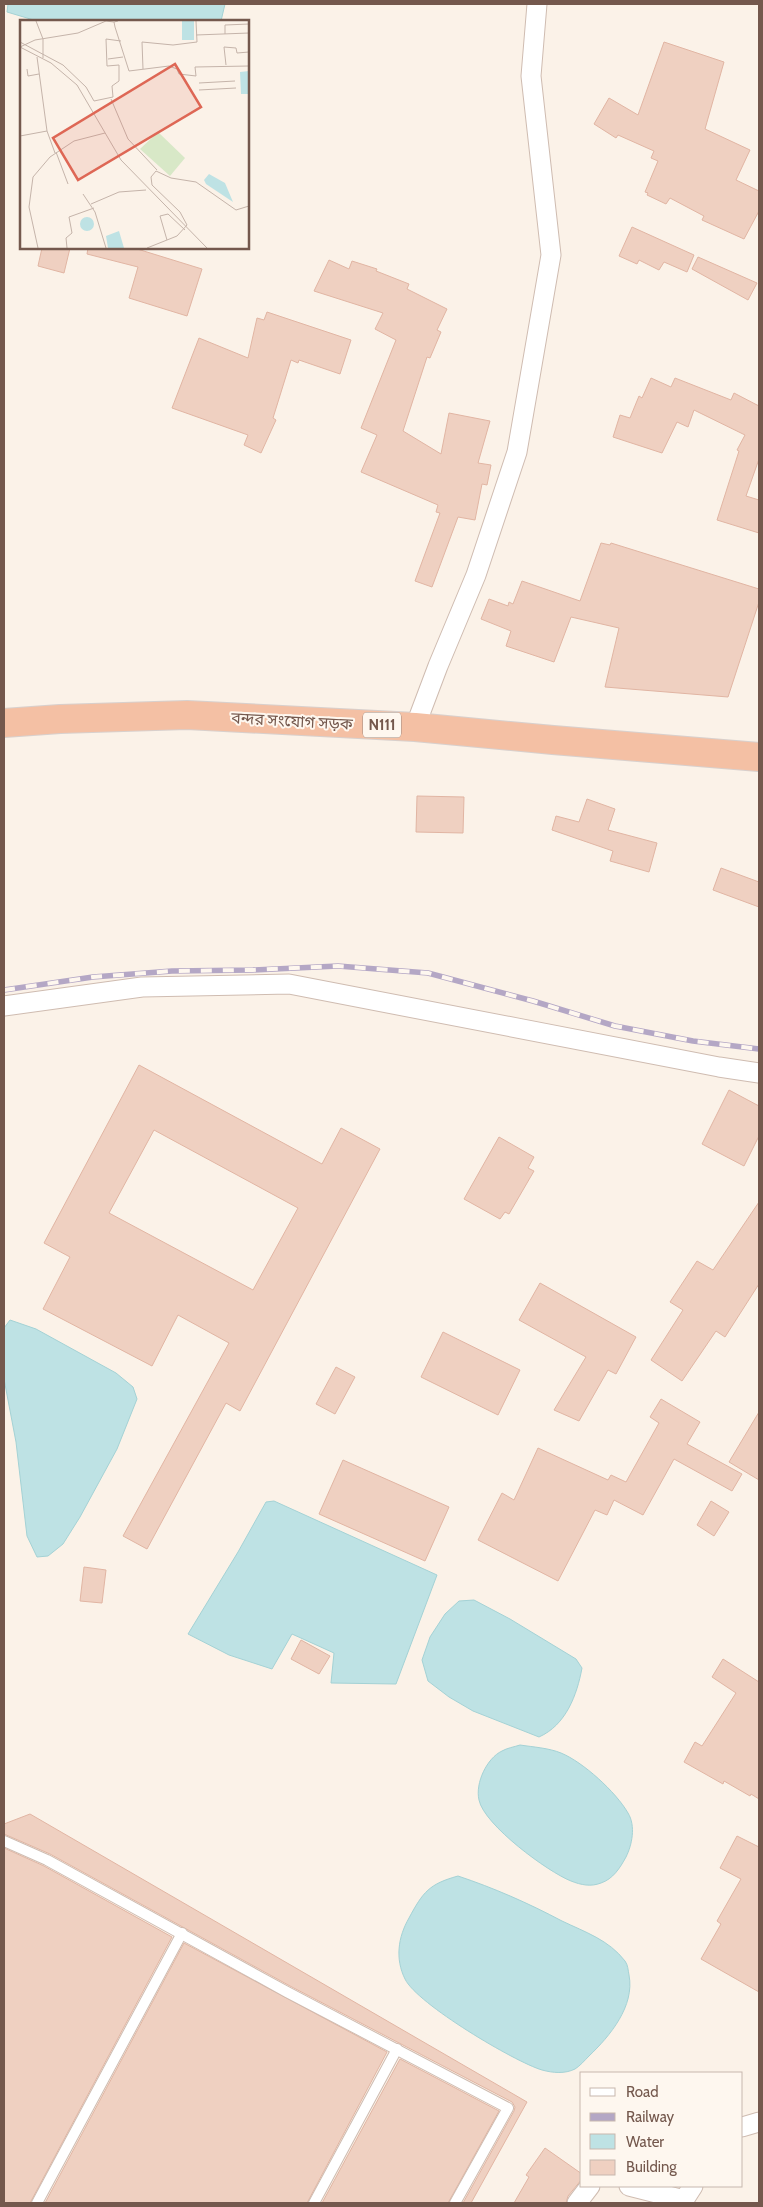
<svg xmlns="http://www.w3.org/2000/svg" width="763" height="2207" font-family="Cabin,'Noto Sans Bengali',sans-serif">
	<rect width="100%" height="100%" fill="#fbf2e8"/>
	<g fill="#bee2e4" stroke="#a4d2d5">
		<path d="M 8,4 L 225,4 L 221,21 L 37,21 L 7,12 Z"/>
		<path d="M 10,1320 L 36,1329 L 116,1373 L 133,1387 L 137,1399 L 117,1449 L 80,1517 L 63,1544 L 48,1556 L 37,1557 L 27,1536 L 16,1442 L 4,1379 L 4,1328 Z"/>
		<path d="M 274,1501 L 437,1575 L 396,1684 L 331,1683 L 334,1653 L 292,1634 L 272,1669 L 229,1655 L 188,1634 L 238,1552 L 266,1502 Z"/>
		<path d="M 474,1600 L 510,1619 L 576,1659 L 582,1668 C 577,1695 566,1725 539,1737 L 473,1711 L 449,1697 L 428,1681 L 422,1660 L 430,1637 L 445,1614 L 459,1601 Z"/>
		<path d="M 520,1745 C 533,1747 549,1748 561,1753 C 583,1762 616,1792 628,1813 C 636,1826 632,1845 626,1857 C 620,1868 613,1879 601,1883 C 591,1887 581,1885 571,1881 C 548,1872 484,1825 479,1800 C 475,1783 487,1758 502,1751 C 507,1748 514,1747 520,1745 Z"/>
		<path d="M 458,1876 C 494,1888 528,1903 562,1921 C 585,1932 609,1940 625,1961 C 628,1965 628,1970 629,1975 C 635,2006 610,2036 589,2056 C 585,2060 580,2066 575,2069 C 565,2074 553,2073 542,2070 C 515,2062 417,2004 405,1979 C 395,1959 398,1937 409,1918 C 423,1892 429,1884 458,1876 Z"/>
	</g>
	<g fill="#efd0c1" stroke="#e1b5a3" fill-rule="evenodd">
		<path d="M 664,42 L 724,62 L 705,129 L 750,150 L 736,180 L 759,191 L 759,211 L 744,239 L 702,220 L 704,216 L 670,198 L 666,204 L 647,195 L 648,193 L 645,192 L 658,161 L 651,158 L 654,151 L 618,135 L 616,138 L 594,124 L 609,98 L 638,115 Z"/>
		<path d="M 632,227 L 694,255 L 687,272 L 664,262 L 659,270 L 639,260 L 637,264 L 619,256 Z"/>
		<path d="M 42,248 L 70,248 L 64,273 L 38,266 Z"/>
		<path d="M 88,248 L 134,248 L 202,269 L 187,316 L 129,298 L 138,267 L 87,254 Z"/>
		<path d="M 698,257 L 757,283 L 748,300 L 692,269 Z"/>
		<path d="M 329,260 L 349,269 L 352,261 L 377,269 L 376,271 L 409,284 L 407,289 L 447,309 L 437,330 L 441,332 L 430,358 L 427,357 L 403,431 L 441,454 L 449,413 L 490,421 L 478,463 L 491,465 L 487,485 L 482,484 L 475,520 L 458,517 L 432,587 L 415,581 L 440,513 L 436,512 L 438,505 L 361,472 L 377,435 L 361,428 L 396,340 L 375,329 L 383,313 L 314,291 Z"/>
		<path d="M 267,312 L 351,340 L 340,374 L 299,360 L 298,363 L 291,360 L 273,418 L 276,420 L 261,453 L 244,445 L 248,435 L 172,408 L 199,338 L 248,358 L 257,318 L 264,320 Z"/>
		<path d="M 651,378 L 671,387 L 675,378 L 731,400 L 734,393 L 759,406 L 759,459 L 746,496 L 759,500 L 759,533 L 717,520 L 739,451 L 737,450 L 745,435 L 694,410 L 688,427 L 677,422 L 662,453 L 613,437 L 620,415 L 630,418 L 639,396 L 642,398 Z"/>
		<path d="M 601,543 L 610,545 L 611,543 L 759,589 L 759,602 L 728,697 L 605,687 L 619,628 L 571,617 L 554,662 L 506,646 L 511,631 L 481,619 L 489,599 L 508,606 L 509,602 L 513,604 L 522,581 L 580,601 Z"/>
		<path d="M 417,796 L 464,797 L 463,833 L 416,832 Z"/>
		<path d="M 587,799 L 615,809 L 608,830 L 657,843 L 649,872 L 610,861 L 613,851 L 552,830 L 556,816 L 579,822 Z"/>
		<path d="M 721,868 L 759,882 L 759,907 L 713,890 Z"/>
		<path d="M 139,1065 L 322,1164 L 341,1128 L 380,1149 L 240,1411 L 226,1403 L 147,1549 L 123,1536 L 229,1343 L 178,1315 L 152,1366 L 43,1309 L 70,1257 L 44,1243 ZM 154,1130 L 298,1208 L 253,1290 L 109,1213 Z"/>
		<path d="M 729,1090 L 759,1106 L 759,1136 L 744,1166 L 702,1144 Z"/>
		<path d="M 499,1137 L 534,1157 L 528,1168 L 534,1171 L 509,1214 L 505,1212 L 500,1219 L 464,1199 Z"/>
		<path d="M 759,1202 L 759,1284 L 725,1337 L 716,1331 L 682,1381 L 651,1360 L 683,1310 L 670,1302 L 697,1261 L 713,1270 Z"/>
		<path d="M 540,1283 L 636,1337 L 616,1374 L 608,1370 L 579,1421 L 554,1410 L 586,1357 L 519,1320 Z"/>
		<path d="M 443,1332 L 520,1370 L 498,1415 L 421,1377 Z"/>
		<path d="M 336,1367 L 355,1377 L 335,1414 L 316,1404 Z"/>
		<path d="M 661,1399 L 700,1422 L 687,1444 L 742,1474 L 732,1491 L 674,1459 L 643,1515 L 614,1500 L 607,1515 L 595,1510 L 558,1581 L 478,1540 L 502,1493 L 514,1500 L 538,1448 L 608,1480 L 611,1475 L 626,1482 L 659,1423 L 650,1417 Z"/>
		<path d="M 759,1412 L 759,1480 L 729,1462 Z"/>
		<path d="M 343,1460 L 449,1507 L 425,1561 L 319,1514 Z"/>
		<path d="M 711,1501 L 729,1512 L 714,1536 L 697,1525 Z"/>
		<path d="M 84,1567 L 106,1570 L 102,1603 L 80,1601 Z"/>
		<path d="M 301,1640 L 330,1656 L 319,1674 L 291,1659 Z"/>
		<path d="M 723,1659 L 759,1682 L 759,1799 L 751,1794 L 750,1796 L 724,1781 L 723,1784 L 684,1762 L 695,1742 L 702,1746 L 736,1693 L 712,1677 Z"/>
		<path d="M 30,1814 L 527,2102 L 471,2203 L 463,2203 L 514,2111 L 515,2107 L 512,2102 L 290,1986 L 50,1854 L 4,1834 L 4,1824 Z"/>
		<path d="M 737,1836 L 759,1847 L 759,1992 L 701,1959 L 721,1924 L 717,1921 L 741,1879 L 720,1868 Z"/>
		<path d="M 4,1848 L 44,1866 L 172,1937 L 30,2203 L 4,2203 Z"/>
		<path d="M 184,1943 L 387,2052 L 307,2203 L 45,2203 Z"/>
		<path d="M 400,2059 L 499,2111 L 448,2203 L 322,2203 Z"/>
		<path d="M 545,2148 L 582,2174 L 582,2179 L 568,2196 L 566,2203 L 514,2203 L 529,2177 L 526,2175 Z"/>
	</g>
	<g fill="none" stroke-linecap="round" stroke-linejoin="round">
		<g stroke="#cfbcb1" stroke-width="12">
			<g id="service">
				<path d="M 4,1841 L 47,1860 L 287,1992 L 508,2108 L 455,2203"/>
				<path d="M 37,2203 L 182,1933"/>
				<path d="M 314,2203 L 397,2049"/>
			</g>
		</g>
		<g stroke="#cfbcb1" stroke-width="21">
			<g id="minor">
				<path d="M 415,727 L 438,666 L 476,575 L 517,452 L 551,255 L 531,76 L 537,4"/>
				<path d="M 4,1006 L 142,987 L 289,984 L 719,1067 L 759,1073"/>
				<path d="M 742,2127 L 759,2122"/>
				<path d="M 629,2186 L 684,2200 L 693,2186"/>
				<path d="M 577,2203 L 590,2186"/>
			</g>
		</g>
		<g stroke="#d8d0cd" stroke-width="30">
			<path id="trunk" d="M 4,723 L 60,719 L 187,715 L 415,727 L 553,740 L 759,757"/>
		</g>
		<use href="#service" stroke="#fff" stroke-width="10"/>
		<use href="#minor" stroke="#fff" stroke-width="19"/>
		<use href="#trunk" stroke="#f4c0a4" stroke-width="28"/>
		<g stroke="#b4a7c5" stroke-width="5.5">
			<path id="rail" d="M 4,990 L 93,977 L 172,971 L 253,970 L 338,966 L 428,973 L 533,1001 L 615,1026 L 693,1041 L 759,1049"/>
		</g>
		<use href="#rail" stroke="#fef7ef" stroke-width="4" stroke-dasharray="11" stroke-linecap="butt"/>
	</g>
	<g text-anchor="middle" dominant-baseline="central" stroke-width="4" stroke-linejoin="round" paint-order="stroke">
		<rect fill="#fef7ef" stroke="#9d887e" stroke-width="1" x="363" y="712.5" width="38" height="25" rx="4"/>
		<g font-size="15" font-weight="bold" fill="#74584d">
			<text x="382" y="725">N111</text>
		</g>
		<g font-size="16" fill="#74584d" stroke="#fef7ef">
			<text transform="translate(292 721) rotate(3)">বন্দর সংযোগ সড়ক</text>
		</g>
	</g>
	<g transform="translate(20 20)">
		<rect width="229" height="229" fill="#fbf2e8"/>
		<path d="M 138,112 L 165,138 L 150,156 L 120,129 Z" fill="#d8e8c7"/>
		<path d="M 162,1 L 174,1 L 174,20 L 162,20 ZM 229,51 L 229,74 L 221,74 L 220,52 ZM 189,154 L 205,163 L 213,182 L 186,164 L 184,160 ZM60 204a7 7 0 1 1 14 0a7 7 0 1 1-14 0ZM 99,211 L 104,228 L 88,228 L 86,216 Z" fill="#bee2e4"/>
		<path fill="none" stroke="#c5b4aa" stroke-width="1" d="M 16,1 L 23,19 L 23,38M 98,1 L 94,2 L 95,7 L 109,51 L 149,46 L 157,49 L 159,54 L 176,56 L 175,47 L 229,46M 205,14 L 205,5 L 229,4M 176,15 L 229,13M 0,22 L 43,45 L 66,67 L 74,81 L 93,77 L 92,66 L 99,61 L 99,45 L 87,46 L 86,19 L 101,21M 0,27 L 15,20 L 58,13 L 86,1 L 94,2M 0,27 L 31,43 L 57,65 L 101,140 L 187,228M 17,37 L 27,111 L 35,133M 88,39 L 103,37M 206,45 L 204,27 L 216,28 L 217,33 L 229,32M 7,49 L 8,56 L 19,54M 123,49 L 122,22 L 153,25 L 177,22 L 176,1M 179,63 L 215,61M 179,70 L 216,68M 91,79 L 108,119 L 137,150M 0,116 L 27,111M 36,132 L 48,164M 63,174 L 75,192 L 86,228M 71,184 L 99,172 L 126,170M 147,220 L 140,196 L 148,194 L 165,210M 18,228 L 9,187 L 13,157 L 30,137 L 54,121 L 85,113M 47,228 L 46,218 L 52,213 L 49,197 L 74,188M 127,228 L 157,216 L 167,205 L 160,192 L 132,165 L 131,157 L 136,151 L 151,158 L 176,162 L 216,190 L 229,186"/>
		<path fill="#de6755" fill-opacity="0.15" stroke="#de6755" stroke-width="2.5" d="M 155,44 L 181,87 L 58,160 L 33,118 Z"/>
		<rect width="229" height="229" fill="none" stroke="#74584d" stroke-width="2.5"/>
	</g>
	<rect width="763" height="2207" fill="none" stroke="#74584d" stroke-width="10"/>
	<rect x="580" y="2072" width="162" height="115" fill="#fef7ef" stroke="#c7b7ae"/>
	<rect x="590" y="2088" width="25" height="8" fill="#ffffff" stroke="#c7b7ae"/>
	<text x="626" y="2097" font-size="15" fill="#74584d">Road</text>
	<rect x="590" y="2113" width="25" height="8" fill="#b4a7c5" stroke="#c7b7ae"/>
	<text x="626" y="2122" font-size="15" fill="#74584d">Railway</text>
	<rect x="590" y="2134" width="25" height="15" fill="#bee2e4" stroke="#c7b7ae"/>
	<text x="626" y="2147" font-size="15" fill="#74584d">Water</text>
	<rect x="590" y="2160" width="25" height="15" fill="#efd0c1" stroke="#c7b7ae"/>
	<text x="626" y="2172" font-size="15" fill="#74584d">Building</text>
</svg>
